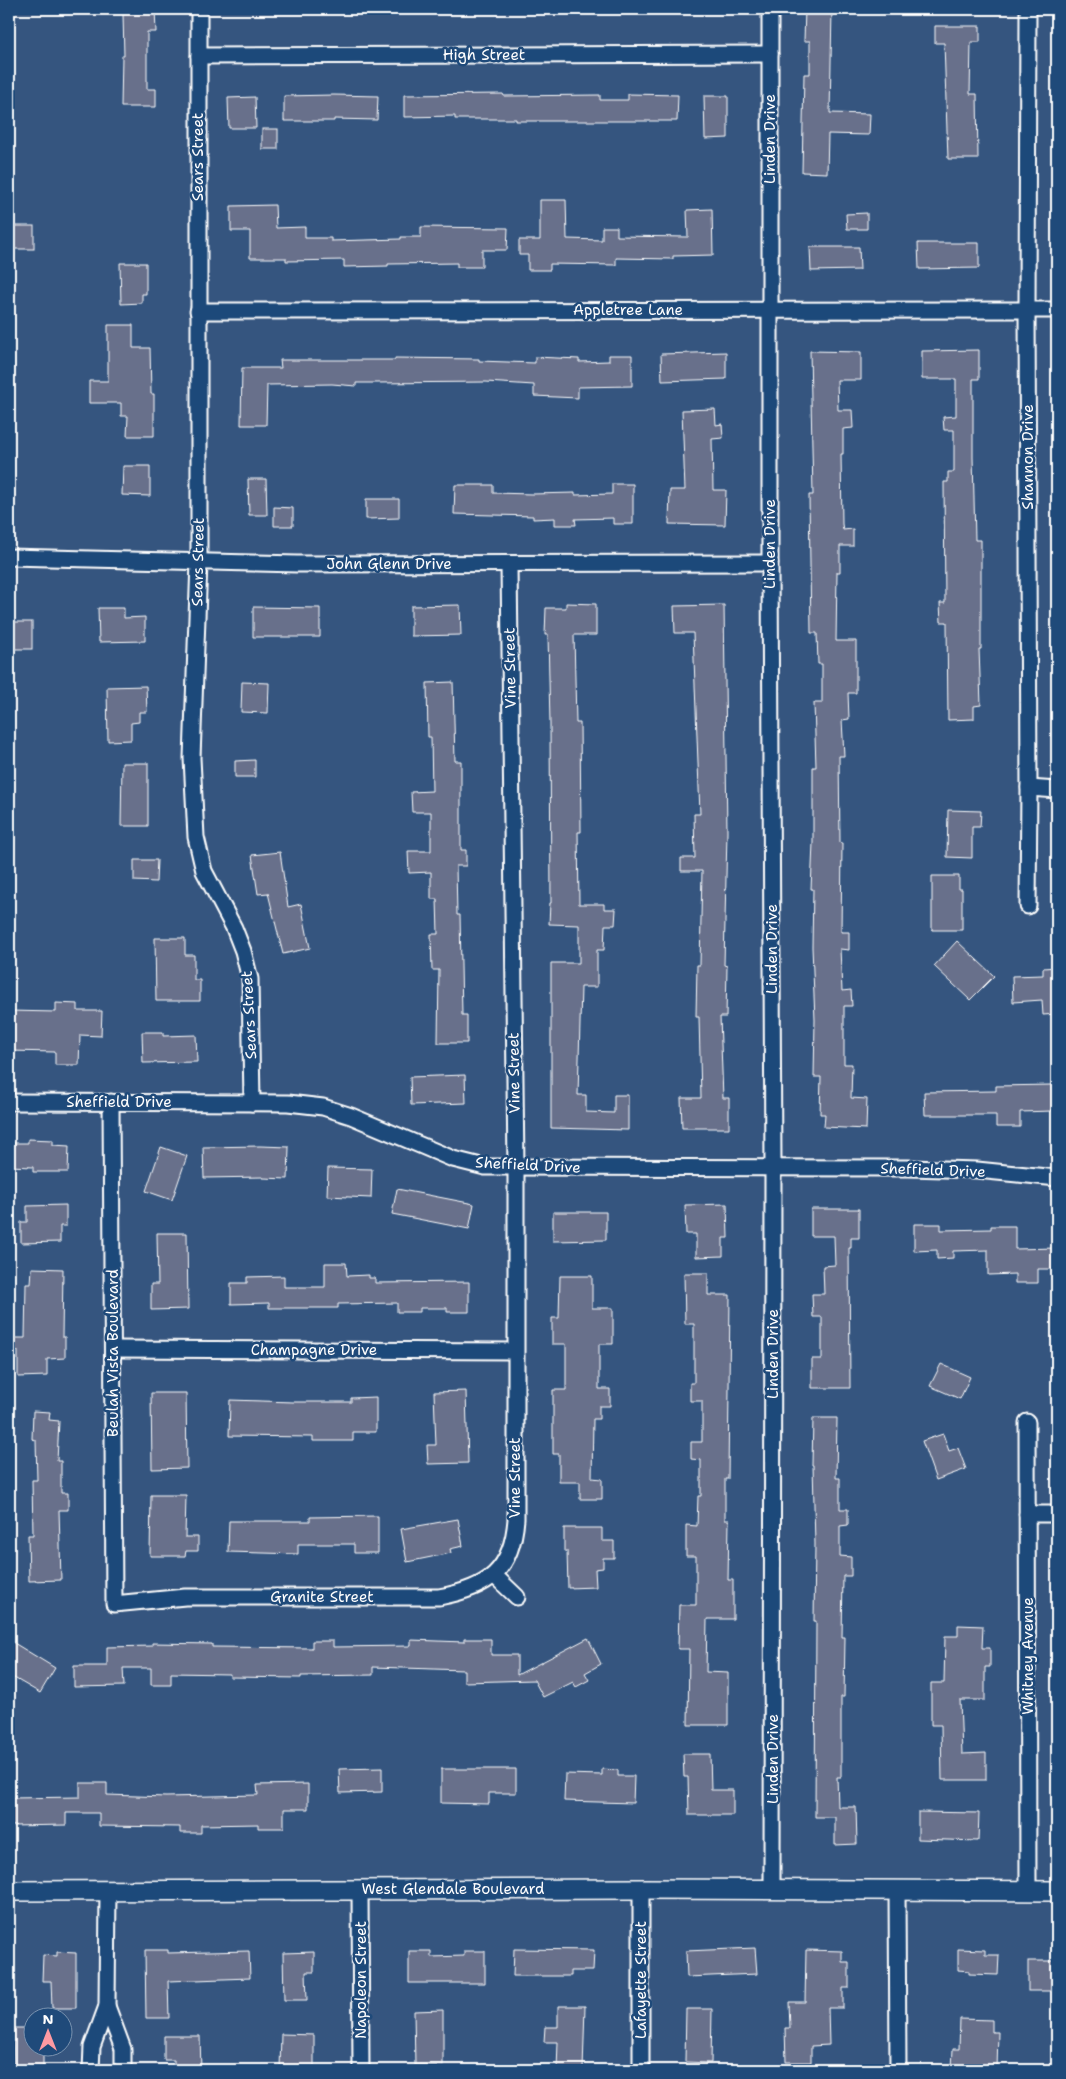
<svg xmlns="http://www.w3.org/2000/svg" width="1066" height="2079" font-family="'Shantell Sans',sans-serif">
	<rect width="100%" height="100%" fill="#35557f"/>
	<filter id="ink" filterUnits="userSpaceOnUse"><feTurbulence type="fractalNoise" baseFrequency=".02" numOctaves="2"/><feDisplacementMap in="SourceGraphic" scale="10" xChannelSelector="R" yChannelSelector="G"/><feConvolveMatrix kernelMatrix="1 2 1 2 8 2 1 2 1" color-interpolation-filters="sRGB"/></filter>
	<g filter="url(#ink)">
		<g fill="#676f8b" stroke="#fff">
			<path d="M 130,9 L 155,9 L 156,32 L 147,32 L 147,89 L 156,89 L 156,107 L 121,107 L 122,56 L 124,56 L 123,14 L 130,14 Z"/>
			<path d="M 805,9 L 832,9 L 830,113 L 870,114 L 869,135 L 828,134 L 827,173 L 802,172 L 804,74 L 810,74 L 810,41 L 804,41 Z"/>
			<path d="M 935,26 L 980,26 L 980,42 L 971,42 L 970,94 L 977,94 L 978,159 L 948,159 L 944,43 L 935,43 Z"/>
			<path d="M 503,94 L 504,96 L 600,95 L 600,100 L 628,100 L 628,94 L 678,95 L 677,121 L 516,121 L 516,119 L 455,119 L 455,116 L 404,117 L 404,95 Z"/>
			<path d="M 334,95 L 378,96 L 377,120 L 334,119 L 334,121 L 284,121 L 284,96 Z"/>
			<path d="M 704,96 L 728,96 L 728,138 L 705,139 Z"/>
			<path d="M 255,97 L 256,128 L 229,128 L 228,98 Z"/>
			<rect x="262" y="129" width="16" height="20"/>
			<path d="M 540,200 L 566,200 L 567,239 L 602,240 L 602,227 L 617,227 L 617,236 L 688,237 L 687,210 L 712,209 L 713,255 L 673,256 L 673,259 L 616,258 L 616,265 L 550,264 L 550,270 L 528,270 L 528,255 L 519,255 L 519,240 L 540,240 Z"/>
			<path d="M 275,205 L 276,228 L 305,227 L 305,238 L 331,238 L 331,241 L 401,239 L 401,237 L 421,237 L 421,227 L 508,228 L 507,250 L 482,250 L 482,267 L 457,267 L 457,263 L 388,264 L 388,266 L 344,267 L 344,260 L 286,261 L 286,258 L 250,258 L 250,231 L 231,231 L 231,206 Z"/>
			<path d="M 867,213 L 867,229 L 847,229 L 846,214 Z"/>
			<rect x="9" y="226" width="25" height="23"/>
			<path d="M 918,243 L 979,243 L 979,268 L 919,269 Z"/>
			<path d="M 810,247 L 859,247 L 860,270 L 811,271 Z"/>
			<path d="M 120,263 L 146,263 L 146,294 L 142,294 L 142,303 L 121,304 Z"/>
			<path d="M 108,325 L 133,325 L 133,348 L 150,348 L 151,394 L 154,394 L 154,436 L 127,436 L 128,416 L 121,416 L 121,403 L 89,403 L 89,381 L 108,381 Z"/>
			<path d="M 979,350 L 979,379 L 973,379 L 973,457 L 975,540 L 981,540 L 981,649 L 979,649 L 981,705 L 974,706 L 974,719 L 948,720 L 947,622 L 941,622 L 940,603 L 945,603 L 944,482 L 948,482 L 948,472 L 954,472 L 954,430 L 944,430 L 943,417 L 956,416 L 956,379 L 922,379 L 922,351 Z"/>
			<path d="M 810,351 L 861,352 L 861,380 L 837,380 L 838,410 L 852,410 L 853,428 L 843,429 L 843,454 L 841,454 L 842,524 L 843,530 L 853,529 L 853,546 L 840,546 L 840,572 L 837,572 L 836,641 L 856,641 L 856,693 L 848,693 L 849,719 L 842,720 L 844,756 L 839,756 L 840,843 L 842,843 L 841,932 L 849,932 L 849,950 L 840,949 L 842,991 L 851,990 L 852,1006 L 844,1006 L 844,1064 L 852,1064 L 851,1098 L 867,1099 L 866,1129 L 824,1127 L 825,1114 L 820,1114 L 821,1077 L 814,1077 L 815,1020 L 812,947 L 813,889 L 811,889 L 813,843 L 813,767 L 816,767 L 814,703 L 822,703 L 822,664 L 818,664 L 817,633 L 811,633 L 809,495 L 813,495 Z"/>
			<path d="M 726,352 L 726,379 L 662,381 L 661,354 Z"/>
			<path d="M 609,355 L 632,355 L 632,386 L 578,387 L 578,398 L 534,396 L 534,385 L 486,382 L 376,383 L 356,383 L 356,386 L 332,384 L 267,385 L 266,425 L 241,425 L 242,368 L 281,368 L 280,360 L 395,360 L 395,358 L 479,359 L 479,361 L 535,363 L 535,357 L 579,359 L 579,362 L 609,361 Z"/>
			<path d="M 715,409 L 716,425 L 722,424 L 723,438 L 712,439 L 713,490 L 726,490 L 725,525 L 669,524 L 670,490 L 685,490 L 682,410 Z"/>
			<path d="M 123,466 L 150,466 L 150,496 L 122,495 Z"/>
			<path d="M 248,479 L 266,479 L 267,515 L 249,515 Z"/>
			<path d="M 612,484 L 633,484 L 633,524 L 613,524 L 613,518 L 575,519 L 576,525 L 555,525 L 555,518 L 533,519 L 533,516 L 454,514 L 455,485 L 493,485 L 493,493 L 532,494 L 575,493 L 575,495 L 612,494 Z"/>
			<path d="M 366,499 L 399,499 L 399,518 L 366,519 Z"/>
			<path d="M 274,507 L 293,508 L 293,526 L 274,526 Z"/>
			<path d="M 566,603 L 596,604 L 596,635 L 574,635 L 576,723 L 580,723 L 581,832 L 578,832 L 579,904 L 604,904 L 604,909 L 616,909 L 615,925 L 605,925 L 604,950 L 597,950 L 597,987 L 581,987 L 578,1095 L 586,1095 L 586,1112 L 614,1113 L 614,1095 L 628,1095 L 628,1130 L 551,1128 L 551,963 L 579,963 L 579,925 L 549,924 L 550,903 L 551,903 L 550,724 L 548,635 L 545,635 L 546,608 L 566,608 Z"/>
			<path d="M 460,605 L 461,635 L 411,636 L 411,606 Z"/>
			<path d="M 724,605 L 727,832 L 724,965 L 727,966 L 726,1017 L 720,1017 L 723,1098 L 729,1098 L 729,1128 L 682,1128 L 681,1098 L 701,1098 L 699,1017 L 696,1017 L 697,965 L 700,965 L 702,871 L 681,871 L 681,858 L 695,858 L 694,814 L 700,814 L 693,633 L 675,633 L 674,606 Z"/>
			<path d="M 253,607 L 320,608 L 320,637 L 253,637 Z"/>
			<path d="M 98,608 L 124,608 L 124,618 L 145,617 L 145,641 L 99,642 Z"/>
			<rect x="9" y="622" width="23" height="27"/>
			<path d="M 242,682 L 269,683 L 268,713 L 241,712 Z"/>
			<path d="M 453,682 L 455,761 L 461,761 L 461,850 L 466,850 L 466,866 L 456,866 L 457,915 L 460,915 L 462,1015 L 467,1015 L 467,1043 L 438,1043 L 439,970 L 432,970 L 431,934 L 438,934 L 437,899 L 431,899 L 431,872 L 409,873 L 408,851 L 431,851 L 431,812 L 412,812 L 411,792 L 432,791 L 431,737 L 428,737 L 427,683 Z"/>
			<path d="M 146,686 L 147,712 L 139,712 L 139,722 L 131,723 L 131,740 L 108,741 L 107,687 Z"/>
			<path d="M 255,760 L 255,777 L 235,777 L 235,761 Z"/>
			<path d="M 122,763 L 148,763 L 148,826 L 121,826 Z"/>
			<path d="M 948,810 L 981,811 L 980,827 L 972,827 L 972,858 L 947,857 Z"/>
			<path d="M 280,852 L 288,907 L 301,904 L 310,948 L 283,954 L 268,893 L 258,894 L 252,855 Z"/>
			<path d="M 134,860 L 157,860 L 156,882 L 134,881 Z"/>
			<path d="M 932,876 L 959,876 L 959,889 L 962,889 L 962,930 L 932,930 Z"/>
			<path d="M 155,938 L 185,938 L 185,955 L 194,955 L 194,980 L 200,980 L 200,1001 L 156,1001 Z"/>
			<path d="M 957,941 L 994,976 L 970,1000 L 934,966 Z"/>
			<path d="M 1057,967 L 1057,1014 L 1043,1015 L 1042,1000 L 1013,1002 L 1012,976 L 1043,975 L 1043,968 Z"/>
			<path d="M 56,1003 L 78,1004 L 78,1011 L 102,1011 L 101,1036 L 80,1035 L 79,1065 L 55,1065 L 55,1052 L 9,1051 L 9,1011 L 56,1012 Z"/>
			<path d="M 142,1032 L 163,1032 L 163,1036 L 196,1035 L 197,1062 L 143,1063 Z"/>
			<path d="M 465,1075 L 466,1103 L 411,1105 L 410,1077 Z"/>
			<path d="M 1052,1085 L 1052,1111 L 1020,1112 L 1020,1127 L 996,1127 L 996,1115 L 925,1115 L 924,1092 L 996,1091 L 996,1086 Z"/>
			<path d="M 28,1139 L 53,1140 L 53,1145 L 69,1146 L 68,1172 L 33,1172 L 33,1167 L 9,1166 L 9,1143 L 28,1143 Z"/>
			<path d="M 260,1146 L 289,1147 L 288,1179 L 263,1178 L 263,1177 L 204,1178 L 203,1147 Z"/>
			<path d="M 161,1147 L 187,1156 L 172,1200 L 146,1191 Z"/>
			<path d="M 328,1168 L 372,1169 L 371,1198 L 327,1196 Z"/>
			<path d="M 397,1189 L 474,1204 L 469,1229 L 392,1214 Z"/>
			<path d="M 727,1204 L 728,1238 L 723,1238 L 723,1256 L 696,1257 L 696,1234 L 686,1234 L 685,1205 Z"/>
			<path d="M 66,1205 L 66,1226 L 60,1226 L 60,1242 L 21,1243 L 21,1222 L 27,1222 L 27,1206 Z"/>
			<path d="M 811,1209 L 859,1209 L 859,1238 L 851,1238 L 851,1248 L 849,1248 L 850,1388 L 812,1388 L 812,1359 L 822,1359 L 822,1317 L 813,1317 L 812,1294 L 824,1294 L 823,1266 L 835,1265 L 834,1236 L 811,1236 Z"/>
			<path d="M 553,1212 L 606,1212 L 606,1240 L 553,1241 Z"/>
			<path d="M 914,1224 L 941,1224 L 941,1230 L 991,1229 L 991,1226 L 1015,1226 L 1015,1249 L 1057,1248 L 1057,1269 L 1038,1269 L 1038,1283 L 1015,1283 L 1015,1274 L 988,1275 L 988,1250 L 953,1251 L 953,1258 L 937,1259 L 937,1250 L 914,1251 Z"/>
			<path d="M 157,1233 L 187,1233 L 188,1309 L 151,1310 L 151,1284 L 158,1284 Z"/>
			<path d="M 325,1263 L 346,1263 L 347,1276 L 369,1275 L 369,1278 L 375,1278 L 375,1283 L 469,1282 L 469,1312 L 447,1312 L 447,1308 L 420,1308 L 420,1312 L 397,1312 L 397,1303 L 338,1304 L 338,1308 L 269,1308 L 269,1303 L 231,1304 L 231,1283 L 247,1283 L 247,1277 L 284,1276 L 284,1287 L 325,1287 Z"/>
			<path d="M 32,1268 L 63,1269 L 62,1337 L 65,1337 L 65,1358 L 47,1359 L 47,1376 L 18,1377 L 18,1351 L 9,1352 L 9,1338 L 25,1338 L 26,1284 L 31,1284 Z"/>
			<path d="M 684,1273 L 708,1273 L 708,1295 L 730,1295 L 728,1479 L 725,1479 L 725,1520 L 729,1520 L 728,1580 L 733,1580 L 733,1619 L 707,1619 L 706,1672 L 728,1673 L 728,1725 L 688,1725 L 689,1649 L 678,1649 L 679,1605 L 696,1605 L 696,1556 L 686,1556 L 686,1525 L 697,1526 L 698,1496 L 701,1496 L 701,1460 L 691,1459 L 691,1442 L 702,1442 L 702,1401 L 690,1401 L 690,1383 L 694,1383 L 694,1324 L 685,1324 Z"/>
			<path d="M 560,1276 L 592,1276 L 592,1308 L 613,1308 L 613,1344 L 599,1344 L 599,1389 L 610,1389 L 610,1406 L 599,1406 L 599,1419 L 593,1419 L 592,1478 L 602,1479 L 602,1499 L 580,1499 L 580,1482 L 559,1482 L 559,1454 L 553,1454 L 553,1390 L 566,1390 L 566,1344 L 552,1344 L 552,1318 L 559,1318 Z"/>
			<path d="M 941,1364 L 970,1377 L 960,1399 L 930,1386 Z"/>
			<path d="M 466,1391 L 468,1463 L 428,1464 L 427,1445 L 436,1445 L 434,1392 Z"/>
			<path d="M 151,1393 L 186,1393 L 187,1468 L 152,1469 Z"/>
			<path d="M 376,1397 L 376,1432 L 353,1432 L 353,1441 L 313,1441 L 313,1437 L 229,1436 L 230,1400 L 293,1402 L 351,1402 L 351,1398 Z"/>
			<path d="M 33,1411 L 50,1412 L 49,1420 L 59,1421 L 57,1461 L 61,1461 L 61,1493 L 68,1493 L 68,1510 L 59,1510 L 61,1580 L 29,1581 L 28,1535 L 33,1535 L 32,1480 L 37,1480 L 36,1440 L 32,1439 Z"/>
			<path d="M 813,1418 L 837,1418 L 836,1478 L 840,1478 L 840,1509 L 848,1509 L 848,1525 L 840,1526 L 840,1556 L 851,1557 L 851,1576 L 843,1576 L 842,1637 L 845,1637 L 844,1697 L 841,1697 L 841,1777 L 837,1777 L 838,1807 L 856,1807 L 857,1844 L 835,1845 L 835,1817 L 815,1817 L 816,1621 L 814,1621 L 815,1544 L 813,1465 L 812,1465 Z"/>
			<path d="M 943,1434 L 949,1451 L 958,1448 L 966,1469 L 936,1480 L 922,1441 Z"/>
			<path d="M 151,1495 L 186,1495 L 185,1537 L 198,1537 L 198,1551 L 186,1551 L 185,1556 L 150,1556 Z"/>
			<path d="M 378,1516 L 378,1553 L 354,1553 L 354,1544 L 298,1544 L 298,1554 L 228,1552 L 229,1521 L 310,1521 L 310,1517 Z"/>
			<path d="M 458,1519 L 463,1546 L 450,1549 L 451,1553 L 407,1562 L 401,1529 Z"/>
			<path d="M 564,1528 L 602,1528 L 602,1541 L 614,1541 L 614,1558 L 603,1558 L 603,1568 L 595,1569 L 596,1587 L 568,1588 L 567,1551 L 564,1551 Z"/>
			<path d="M 958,1625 L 983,1626 L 982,1648 L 990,1648 L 990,1667 L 985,1667 L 985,1700 L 960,1700 L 962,1754 L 986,1753 L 986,1780 L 942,1780 L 941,1725 L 931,1725 L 931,1683 L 944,1683 L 945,1636 L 958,1636 Z"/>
			<path d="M 588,1638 L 601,1664 L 585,1673 L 589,1680 L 576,1687 L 573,1682 L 543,1697 L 534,1680 L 464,1682 L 464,1670 L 373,1667 L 373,1675 L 301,1676 L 301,1678 L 230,1677 L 230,1674 L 171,1673 L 171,1685 L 151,1685 L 151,1668 L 123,1668 L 124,1686 L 74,1687 L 74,1666 L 107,1666 L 107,1647 L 152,1646 L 152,1643 L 212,1644 L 212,1647 L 312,1648 L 312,1641 L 333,1641 L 333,1647 L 411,1646 L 411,1640 L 464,1642 L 464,1639 L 491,1639 L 491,1655 L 517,1655 L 517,1675 Z"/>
			<path d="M 9,1640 L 55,1668 L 40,1693 L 9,1675 Z"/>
			<path d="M 683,1754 L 710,1754 L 711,1790 L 733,1790 L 733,1815 L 689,1815 L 688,1777 L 684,1777 Z"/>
			<path d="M 382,1768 L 382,1792 L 340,1793 L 339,1769 Z"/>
			<path d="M 441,1769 L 516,1769 L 516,1793 L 489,1793 L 489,1804 L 441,1803 Z"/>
			<path d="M 602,1769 L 618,1770 L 618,1776 L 634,1776 L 633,1803 L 564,1801 L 565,1774 L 602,1775 Z"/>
			<path d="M 80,1783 L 107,1783 L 107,1795 L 166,1797 L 258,1795 L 257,1785 L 308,1784 L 308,1809 L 284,1809 L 284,1828 L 258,1828 L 258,1824 L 201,1825 L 201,1833 L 180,1833 L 180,1827 L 99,1826 L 99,1813 L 66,1813 L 66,1825 L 12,1826 L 12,1798 L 80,1797 Z"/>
			<path d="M 918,1812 L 979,1813 L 978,1841 L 918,1839 Z"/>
			<path d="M 755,1948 L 757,1974 L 687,1977 L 686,1951 Z"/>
			<path d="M 514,1949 L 594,1950 L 593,1971 L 571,1971 L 571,1976 L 513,1976 Z"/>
			<path d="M 958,1949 L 985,1950 L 985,1955 L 999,1955 L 998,1975 L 969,1974 L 969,1971 L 958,1970 Z"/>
			<path d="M 145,1950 L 168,1950 L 168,1953 L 249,1951 L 250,1978 L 168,1981 L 169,2018 L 146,2018 Z"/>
			<path d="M 806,1950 L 842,1951 L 842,1962 L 849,1962 L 849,1988 L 843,1988 L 843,2008 L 828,2008 L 829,2045 L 811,2046 L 811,2062 L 786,2062 L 785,2028 L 790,2028 L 789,2002 L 805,2002 Z"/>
			<path d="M 409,1951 L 431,1951 L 431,1957 L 464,1956 L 464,1951 L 485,1951 L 485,1983 L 409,1983 Z"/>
			<path d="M 57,1952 L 76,1953 L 76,2008 L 52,2008 L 51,1981 L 42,1981 L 43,1955 L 57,1956 Z"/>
			<path d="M 314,1952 L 314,1972 L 306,1972 L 307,2000 L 284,2000 L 283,1953 Z"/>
			<rect x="1028" y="1961" width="29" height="30"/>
			<path d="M 558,2006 L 585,2006 L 583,2070 L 557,2070 L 558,2042 L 544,2042 L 545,2027 L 558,2027 Z"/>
			<path d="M 686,2009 L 712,2009 L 711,2063 L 685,2062 Z"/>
			<path d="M 443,2010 L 443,2065 L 415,2065 L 414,2011 Z"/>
			<path d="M 960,2019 L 992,2020 L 992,2032 L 998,2032 L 997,2069 L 952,2069 L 953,2049 L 959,2049 Z"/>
			<path d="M 13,2028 L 32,2028 L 32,2046 L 43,2046 L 43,2070 L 14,2070 Z"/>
			<path d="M 281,2034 L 314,2035 L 314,2069 L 280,2069 Z"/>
			<path d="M 164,2036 L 200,2036 L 201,2070 L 174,2070 L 174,2060 L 164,2060 Z"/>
		</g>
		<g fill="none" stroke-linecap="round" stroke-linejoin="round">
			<g stroke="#fff" stroke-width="19">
				<g id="minor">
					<path d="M 199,9 L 199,562 L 192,758 L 196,837 L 204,871 L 234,928 L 243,951 L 250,979 L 252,1103"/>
					<path d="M 770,9 L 770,563 L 773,1168 L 772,1889"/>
					<path d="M 1028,9 L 1027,310 L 1029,788 L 1028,906"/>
					<path d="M 199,56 L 770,54"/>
					<path d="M 198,311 L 1057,310"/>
					<path d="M 9,557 L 297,564 L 770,563"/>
					<path d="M 1029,788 L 1057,790"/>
					<path d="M 9,1102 L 288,1103 L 323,1107 L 351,1116 L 453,1159 L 485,1167 L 909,1168 L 977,1170 L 1057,1178"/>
					<path d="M 111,1102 L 114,1604 L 185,1597 L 439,1597 C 488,1588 512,1571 516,1519 L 516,1168 L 509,565"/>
					<path d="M 113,1349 L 515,1351"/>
					<path d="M 1027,1422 L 1028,1891"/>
					<path d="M 1027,1514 L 1057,1514"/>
					<path d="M 495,1576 L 517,1597"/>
					<path d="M 360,1889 L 361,2070"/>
					<path d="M 897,1890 L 898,2070"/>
					<path d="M 107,2006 L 123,2049 L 123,2070"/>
					<path d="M 91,2070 L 92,2047 L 107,2006 L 108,1890"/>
					<path d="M 641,2070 L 641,1889"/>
				</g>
			</g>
			<g stroke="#fff" stroke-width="22">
				<path id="tertiary" d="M 9,1891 L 641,1889 L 1057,1891"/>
			</g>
			<use href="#minor" stroke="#1f4a7a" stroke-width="15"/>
			<use href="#tertiary" stroke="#1f4a7a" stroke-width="19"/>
		</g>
	</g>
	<g text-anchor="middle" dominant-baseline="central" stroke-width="5" stroke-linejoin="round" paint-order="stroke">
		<g font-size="15" fill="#fff" stroke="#1f4a7a">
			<text x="484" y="55">High Street</text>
			<text transform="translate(770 139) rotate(-90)">Linden Drive</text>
			<text transform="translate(198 157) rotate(-90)">Sears Street</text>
			<text x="628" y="310">Appletree Lane</text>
			<text transform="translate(1028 457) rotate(-90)">Shannon Drive</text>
			<text transform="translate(770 544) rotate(-90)">Linden Drive</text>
			<text transform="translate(198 562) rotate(-89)">Sears Street</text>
			<text x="389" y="564">John Glenn Drive</text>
			<text transform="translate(510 668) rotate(-91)">Vine Street</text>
			<text transform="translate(772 949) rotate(-90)">Linden Drive</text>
			<text transform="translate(249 1015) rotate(-93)">Sears Street</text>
			<text transform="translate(514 1073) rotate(-91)">Vine Street</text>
			<text x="119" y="1102">Sheffield Drive</text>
			<text transform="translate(528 1165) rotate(3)">Sheffield Drive</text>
			<text transform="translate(933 1170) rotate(2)">Sheffield Drive</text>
			<text x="314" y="1350">Champagne Drive</text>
			<text transform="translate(113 1353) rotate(-90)">Beulah Vista Boulevard</text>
			<text transform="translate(773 1354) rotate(-90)">Linden Drive</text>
			<text transform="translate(515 1478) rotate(-90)">Vine Street</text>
			<text x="322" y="1597">Granite Street</text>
			<text transform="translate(1028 1656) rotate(-90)">Whitney Avenue</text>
			<text transform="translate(773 1759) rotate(-90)">Linden Drive</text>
			<text x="453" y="1889">West Glendale Boulevard</text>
			<text transform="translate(361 1980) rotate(-90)">Napoleon Street</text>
			<text transform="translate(641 1980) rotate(-90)">Lafayette Street</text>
		</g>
	</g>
	<rect width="1066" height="2079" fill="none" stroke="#1f4a7a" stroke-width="30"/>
	<rect x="15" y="15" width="1036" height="2049" fill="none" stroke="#fff" stroke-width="2" filter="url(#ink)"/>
	<g transform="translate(48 2032)"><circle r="24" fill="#1f4a7a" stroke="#7992af"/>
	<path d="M0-4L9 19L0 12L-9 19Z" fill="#ff9aa2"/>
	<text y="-8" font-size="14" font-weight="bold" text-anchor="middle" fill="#ffffff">N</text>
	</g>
</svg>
